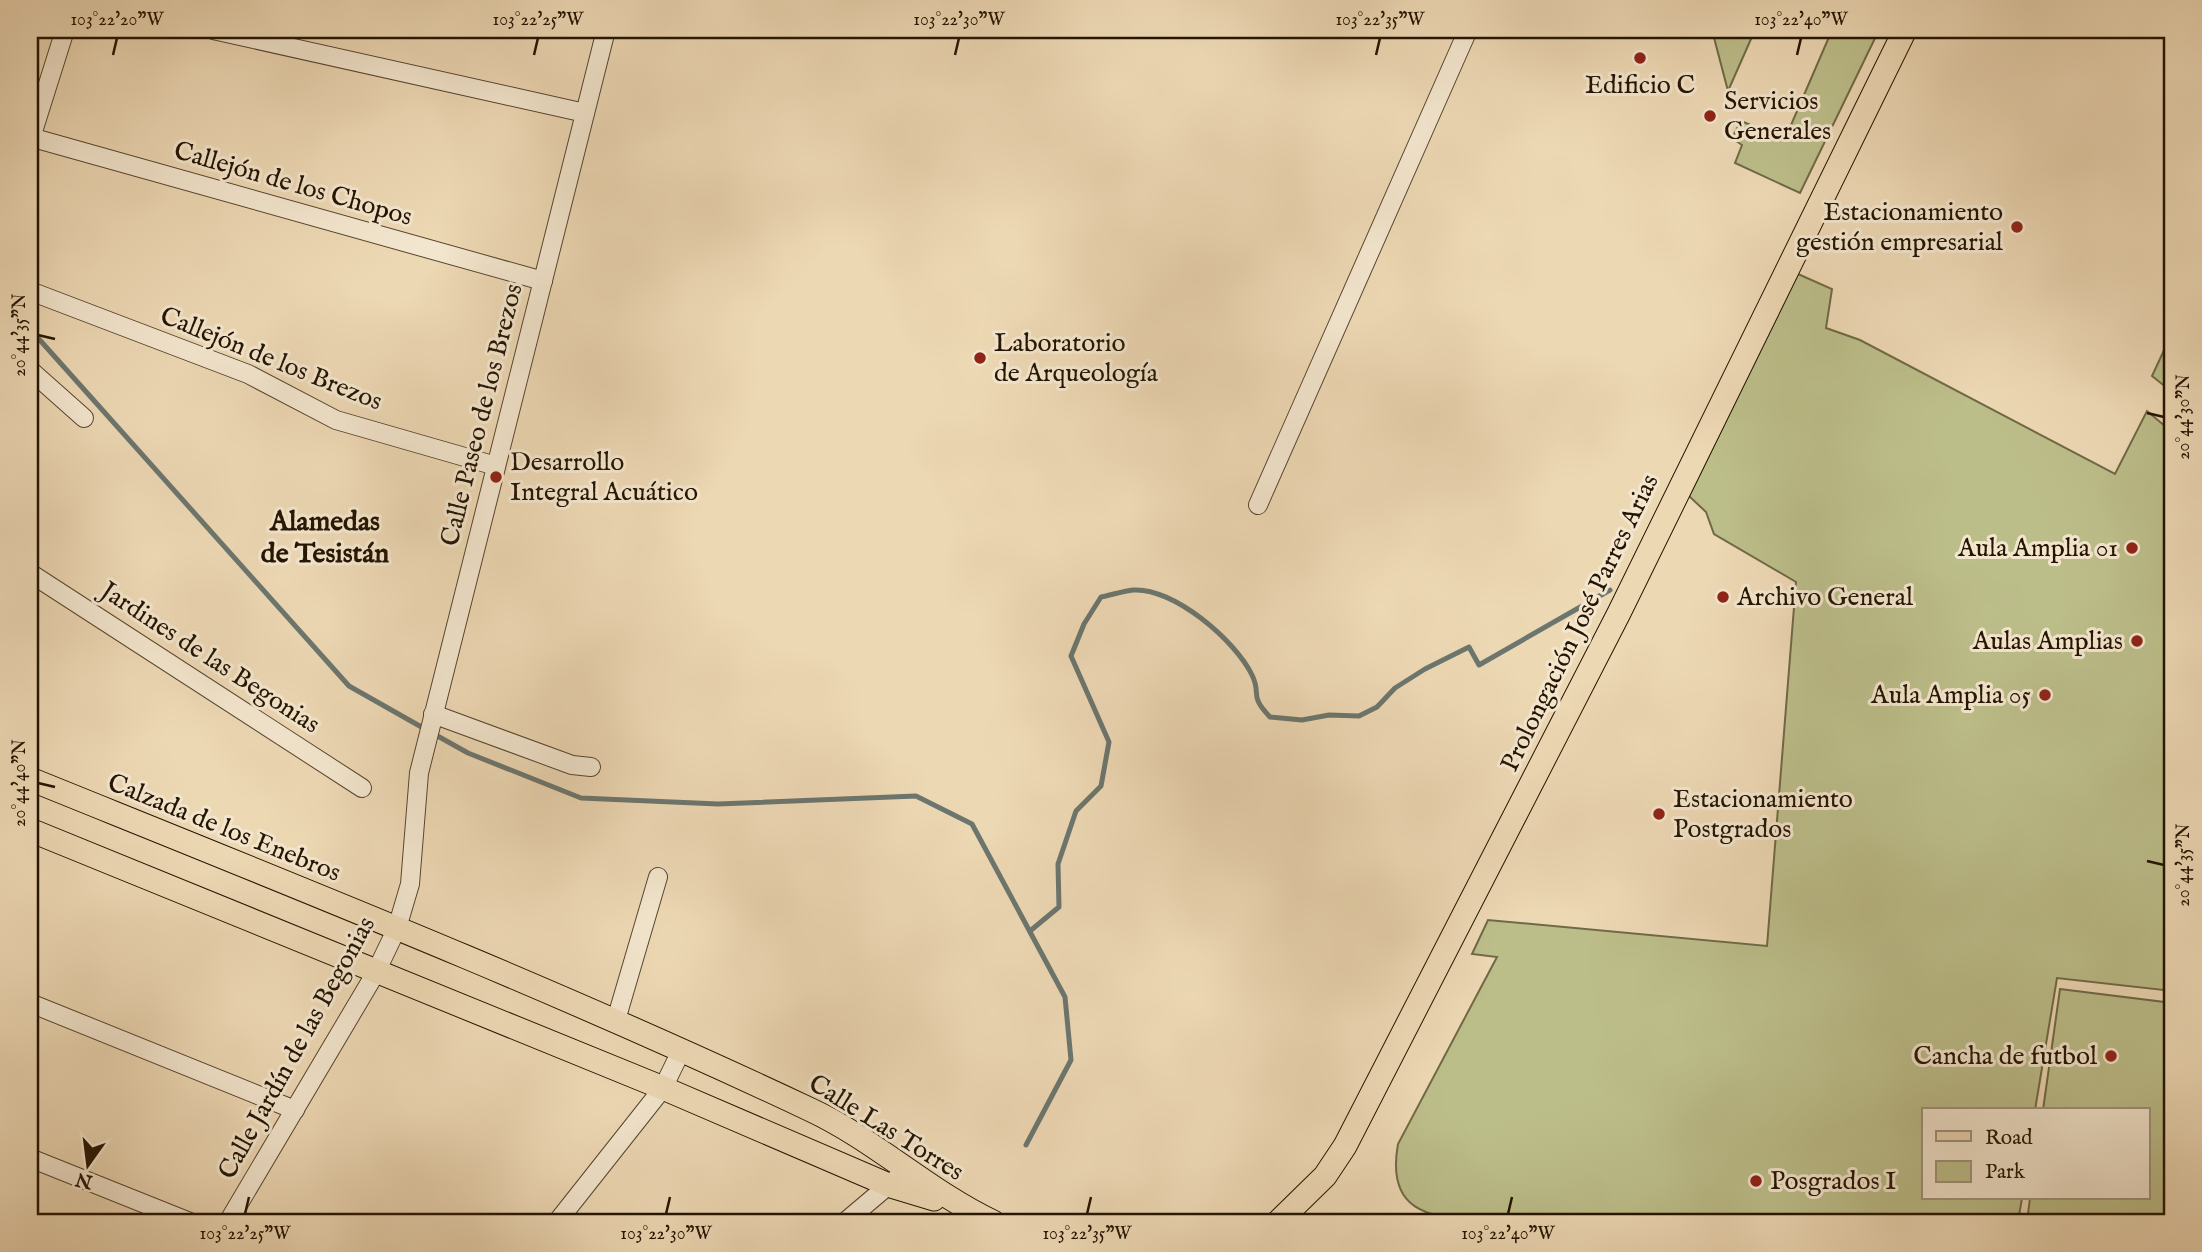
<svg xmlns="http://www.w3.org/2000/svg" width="2202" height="1252" font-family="'IM FELL English',serif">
	<rect width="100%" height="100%" fill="#edd8b4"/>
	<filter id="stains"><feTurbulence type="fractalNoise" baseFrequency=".00286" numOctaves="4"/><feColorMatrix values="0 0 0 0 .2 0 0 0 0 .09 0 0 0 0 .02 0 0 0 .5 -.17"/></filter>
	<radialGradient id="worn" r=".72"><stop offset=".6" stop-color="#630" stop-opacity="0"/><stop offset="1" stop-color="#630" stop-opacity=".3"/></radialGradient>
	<g fill="#bcbe8a" stroke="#706946" stroke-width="2">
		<path d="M 1712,30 L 1755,30 L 1728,91 Z"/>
		<path d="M 1832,30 L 1879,30 L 1800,193 L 1735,163 L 1742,145 L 1732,138 L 1741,121 L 1785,139 Z"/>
		<path d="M 1798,274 L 1832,289 L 1826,328 L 1860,340 L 2115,474 L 2147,411 L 2172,432 L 2172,991 L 2057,978 L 2035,1110 L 1924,1110 L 1924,1198 L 2022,1198 L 2018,1222 L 1480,1222 C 1426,1217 1386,1210 1398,1144 L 1497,957 L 1472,954 L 1488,920 L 1767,946 L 1796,582 L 1714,534 L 1706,512 L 1689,496 Z"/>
		<path d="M 2172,333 L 2172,392 L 2152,376 Z"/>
		<path d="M 2060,989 L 2172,1003 L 2172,1222 L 2027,1222 L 2030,1198 L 2148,1198 L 2148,1110 L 2043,1110 Z"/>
	</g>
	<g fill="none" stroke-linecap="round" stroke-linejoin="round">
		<g stroke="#6c766e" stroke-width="5">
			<path d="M 30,329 L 349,686 L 425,729"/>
			<path d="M 434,734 L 468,753 L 581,798 L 718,804 L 916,796 L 972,824 L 1065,997 L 1071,1060 L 1026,1145"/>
			<path d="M 1030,931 L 1059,907 L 1058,864 L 1076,811 L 1101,786 L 1109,742 L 1071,656 L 1084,624 L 1101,597 C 1112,595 1123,591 1133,590 C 1173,587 1235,640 1252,675 C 1262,695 1248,694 1270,717 L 1302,720 L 1329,715 L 1359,716 L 1377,707 L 1395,688 L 1425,669 L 1469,647 L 1479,665 L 1610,590"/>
		</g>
		<g stroke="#56452e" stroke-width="20">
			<g id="minor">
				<path d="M 213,30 L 585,113"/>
				<path d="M 30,137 L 543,281"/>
				<path d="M 30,141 L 65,30"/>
				<path d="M 30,291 L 248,374 L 336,420 L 496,466"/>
				<path d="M 30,370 L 84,418"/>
				<path d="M 1258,505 L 1468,30"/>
				<path d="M 30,573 L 362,788"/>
				<path d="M 433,714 L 572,765 L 591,767"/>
				<path d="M 30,1003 L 295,1110"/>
				<path d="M 616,1020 L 658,877"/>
				<path d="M 30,1158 L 190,1222"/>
				<path d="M 228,1222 L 375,974 L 397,928 L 410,884 L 419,773 L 606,30"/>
				<path d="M 557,1222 L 663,1088 L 681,1051"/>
				<path d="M 845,1222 L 897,1178"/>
			</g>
		</g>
		<g stroke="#241401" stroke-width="25">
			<g id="major">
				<path d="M 30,779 C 292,885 555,989 811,1110 C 875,1140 928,1191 993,1222"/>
				<path d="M 30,830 L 663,1088 L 891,1186 L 934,1199"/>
				<path d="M 1278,1222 L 1325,1176 L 1345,1146 L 1619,613 L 1905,30"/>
			</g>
		</g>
		<use href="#minor" stroke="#f3e6ce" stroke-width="18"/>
		<use href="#major" stroke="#edd8b4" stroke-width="23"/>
	</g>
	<path fill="none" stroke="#241401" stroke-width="2.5" d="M 113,55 L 117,38M 534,55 L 538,38M 955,55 L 959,38M 1376,55 L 1380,38M 1797,55 L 1801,38M 38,335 L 55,339M 2147,413 L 2164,417M 38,783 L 55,787M 2147,861 L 2164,865M 245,1214 L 249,1197M 666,1214 L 670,1197M 1087,1214 L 1091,1197M 1508,1214 L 1512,1197"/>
	<g fill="#8f2418" stroke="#f3e6ce" stroke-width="2.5">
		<circle cx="1640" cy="58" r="7"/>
		<circle cx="1710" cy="116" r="7"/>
		<circle cx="2017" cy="227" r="7"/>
		<circle cx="980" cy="358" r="7"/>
		<circle cx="496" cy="477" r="7"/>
		<circle cx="2132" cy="548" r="7"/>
		<circle cx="1723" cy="597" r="7"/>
		<circle cx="2137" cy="641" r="7"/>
		<circle cx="2045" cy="695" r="7"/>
		<circle cx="1659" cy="814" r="7"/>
		<circle cx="2111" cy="1056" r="7"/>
		<circle cx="1756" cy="1181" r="7"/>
	</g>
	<g text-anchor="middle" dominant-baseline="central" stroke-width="6" stroke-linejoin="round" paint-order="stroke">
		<g font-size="26" fill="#241401" stroke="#f3e6ce" text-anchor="start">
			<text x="1640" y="85" text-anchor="middle">Edificio C</text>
			<text x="1724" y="101">Servicios<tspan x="1724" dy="30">Generales</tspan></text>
			<text x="2003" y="212" text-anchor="end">Estacionamiento<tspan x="2003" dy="30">gestión empresarial</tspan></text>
			<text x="994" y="343">Laboratorio<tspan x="994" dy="30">de Arqueología</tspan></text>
			<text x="510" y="462">Desarrollo<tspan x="510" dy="30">Integral Acuático</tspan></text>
			<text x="2118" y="548" text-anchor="end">Aula Amplia 01</text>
			<text x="1737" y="597">Archivo General</text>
			<text x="2123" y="641" text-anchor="end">Aulas Amplias</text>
			<text x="2031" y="695" text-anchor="end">Aula Amplia 05</text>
			<text x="1673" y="799">Estacionamiento<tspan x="1673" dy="30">Postgrados</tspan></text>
			<text x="2097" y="1056" text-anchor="end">Cancha de futbol</text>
			<text x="1770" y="1181">Posgrados I</text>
		</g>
		<g font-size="26" fill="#241401" stroke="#f3e6ce">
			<text transform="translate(293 184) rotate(16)">Callejón de los Chopos</text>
			<text transform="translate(271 359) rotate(22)">Callejón de los Brezos</text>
			<text transform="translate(482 415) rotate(-76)">Calle Paseo de los Brezos</text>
			<text transform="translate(1580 623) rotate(-64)">Prolongación José Parres Arias</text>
			<text transform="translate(210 658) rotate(33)">Jardines de las Begonias</text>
			<text transform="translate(224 828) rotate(22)">Calzada de los Enebros</text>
			<text transform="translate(297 1048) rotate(-61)">Calle Jardín de las Begonias</text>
			<text transform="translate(886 1128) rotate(32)">Calle Las Torres</text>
		</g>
		<g font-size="28" font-weight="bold" fill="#241401" stroke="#f3e6ce">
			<text x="325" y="522">Alamedas<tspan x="325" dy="32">de Tesistán</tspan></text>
		</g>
	</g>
	<rect width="2202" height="1252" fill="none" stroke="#edd8b4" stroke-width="77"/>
	<rect x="1922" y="1108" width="228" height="91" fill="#f3e6ce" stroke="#a0927c" stroke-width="2"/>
	<rect x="1936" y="1131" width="35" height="10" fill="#edd8b4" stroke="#a0927c" stroke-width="2"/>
	<text x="1985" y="1144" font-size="21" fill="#241401">Road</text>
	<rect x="1936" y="1161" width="35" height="21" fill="#bcbe8a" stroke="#a0927c" stroke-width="2"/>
	<text x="1985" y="1178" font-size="21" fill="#241401">Park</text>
	<g transform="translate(88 1165) rotate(194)" stroke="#f3e6ce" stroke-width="5" paint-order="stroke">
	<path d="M0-5L12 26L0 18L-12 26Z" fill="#241401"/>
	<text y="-10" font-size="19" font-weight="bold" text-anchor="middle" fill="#241401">N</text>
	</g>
	<rect x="38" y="38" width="2126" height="1176" fill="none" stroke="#241401" stroke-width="2.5"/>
	<g font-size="18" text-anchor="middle" fill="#241401">
		<text x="117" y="25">103°22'20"W</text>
		<text x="538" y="25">103°22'25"W</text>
		<text x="959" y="25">103°22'30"W</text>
		<text x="1380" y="25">103°22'35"W</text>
		<text x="1801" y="25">103°22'40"W</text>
		<text transform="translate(19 335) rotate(-90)" y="6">20°44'35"N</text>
		<text transform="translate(2183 417) rotate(-90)" y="6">20°44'30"N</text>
		<text transform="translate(19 783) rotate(-90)" y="6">20°44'40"N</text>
		<text transform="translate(2183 865) rotate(-90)" y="6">20°44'35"N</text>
		<text x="245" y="1239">103°22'25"W</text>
		<text x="666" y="1239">103°22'30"W</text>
		<text x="1087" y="1239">103°22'35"W</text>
		<text x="1508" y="1239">103°22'40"W</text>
	</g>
	<rect width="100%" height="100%" filter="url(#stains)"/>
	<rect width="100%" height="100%" fill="url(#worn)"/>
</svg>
